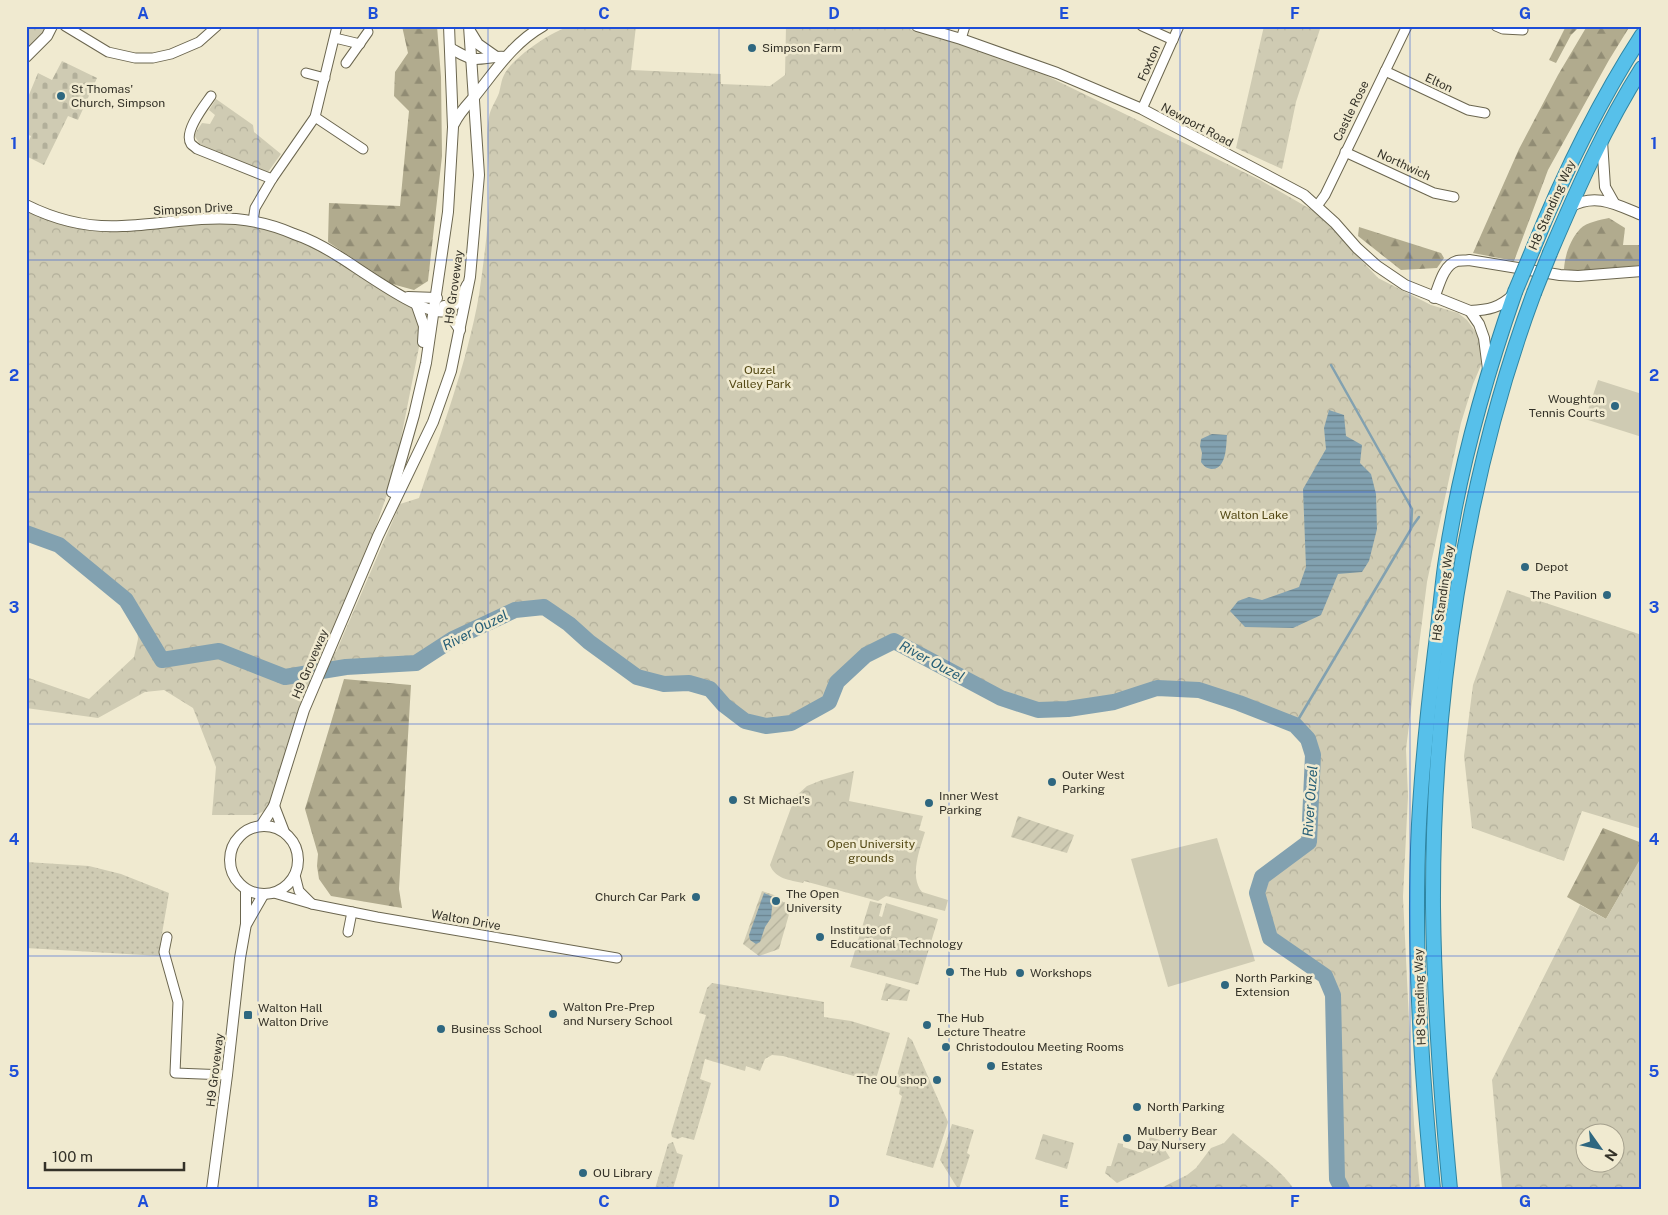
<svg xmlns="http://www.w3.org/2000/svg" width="1668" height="1215" font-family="'Public Sans',sans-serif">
	<defs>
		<pattern id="grass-dots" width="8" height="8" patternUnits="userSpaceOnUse" patternTransform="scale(1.25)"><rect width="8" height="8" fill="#cfcbb3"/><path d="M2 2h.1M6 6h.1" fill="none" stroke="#b2af9a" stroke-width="1.8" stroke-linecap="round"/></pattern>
		<pattern id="forest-firs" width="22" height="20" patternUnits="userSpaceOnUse" patternTransform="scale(1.25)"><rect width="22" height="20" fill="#b1ab8e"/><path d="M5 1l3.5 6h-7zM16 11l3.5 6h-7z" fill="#918c74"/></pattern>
		<pattern id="cemetery-stones" width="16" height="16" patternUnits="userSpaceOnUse" patternTransform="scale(1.25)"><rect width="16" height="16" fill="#cfcbb3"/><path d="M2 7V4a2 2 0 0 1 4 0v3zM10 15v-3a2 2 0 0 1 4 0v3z" fill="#b2af9a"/></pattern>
		<pattern id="park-crowns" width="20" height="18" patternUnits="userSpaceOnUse" patternTransform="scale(1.25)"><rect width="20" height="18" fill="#cfcbb3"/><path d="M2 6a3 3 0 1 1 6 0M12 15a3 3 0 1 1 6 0" fill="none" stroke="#b2af9a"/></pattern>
		<pattern id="garden-furrows" width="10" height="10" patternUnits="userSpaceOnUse" patternTransform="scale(1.25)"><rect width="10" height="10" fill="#cfcbb3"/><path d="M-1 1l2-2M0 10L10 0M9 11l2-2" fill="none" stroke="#b2af9a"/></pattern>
		<pattern id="water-rules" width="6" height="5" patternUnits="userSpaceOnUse" patternTransform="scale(1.25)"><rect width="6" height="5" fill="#82a1b0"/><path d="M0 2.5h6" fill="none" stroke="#6b848f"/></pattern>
	</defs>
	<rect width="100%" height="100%" fill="#f0ead0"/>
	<g fill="url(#grass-dots)">
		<path d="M 26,862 L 89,866 L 121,874 L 169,893 L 160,945 L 160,956 L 26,948 Z"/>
		<path d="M 712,983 L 819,1001 L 824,1002 L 824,1017 L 851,1021 L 890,1033 L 875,1082 L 783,1056 L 772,1055 L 765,1059 L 760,1071 L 746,1066 L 745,1071 L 705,1059 L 700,1079 L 711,1083 L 694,1140 L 682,1137 L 678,1139 L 672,1137 L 671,1133 L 706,1015 L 699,1013 L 707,988 Z"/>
		<path d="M 908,1037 L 912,1040 L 948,1122 L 933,1168 L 886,1155 L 902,1096 L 899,1094 L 900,1088 L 894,1086 Z"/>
		<path d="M 952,1124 L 974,1130 L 967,1153 L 970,1155 L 959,1189 L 958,1189 L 940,1160 Z"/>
		<path d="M 673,1142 L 677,1153 L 683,1155 L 673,1189 L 655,1189 L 668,1144 Z"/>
	</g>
	<g fill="url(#forest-firs)">
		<path d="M 402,26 L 437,26 L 441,77 L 442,156 L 428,281 L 414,290 L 392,284 L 328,242 L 329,203 L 400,206 L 409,111 L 394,96 L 395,72 L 408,53 Z"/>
		<path d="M 1566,26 L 1580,26 L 1571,35 L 1556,63 L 1549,60 Z"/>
		<path d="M 1587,26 L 1630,26 L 1609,60 L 1548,170 L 1514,261 L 1473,253 L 1519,149 L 1558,75 Z"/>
		<path d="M 1609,218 L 1625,228 L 1623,245 L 1642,245 L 1642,265 L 1580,272 L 1564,269 C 1565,255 1570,240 1580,229 C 1587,222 1600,220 1609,218 Z"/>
		<path d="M 1359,227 L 1441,253 L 1444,258 L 1437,268 L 1401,270 L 1358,236 Z"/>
		<path d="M 344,679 L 411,685 L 399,889 L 402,908 L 331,896 L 319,879 L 317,866 L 318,854 L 305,809 Z"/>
		<path d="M 1603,828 L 1642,843 L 1642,857 L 1606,919 L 1567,897 Z"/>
	</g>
	<path fill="url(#cemetery-stones)" d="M 62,61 L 97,78 L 78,120 L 68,116 L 44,165 L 26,156 L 26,148 L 31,136 L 26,134 L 26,102 L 38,73 L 52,80 Z"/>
	<g fill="url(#park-crowns)" fill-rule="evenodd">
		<path d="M 26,26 L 52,26 L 26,57 Z"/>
		<path d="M 570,26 L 636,26 L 631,70 L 721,74 L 721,84 L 770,86 L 785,75 L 786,26 L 899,26 L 984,51 L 1039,72 L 1260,180 L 1312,210 L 1327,223 L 1378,278 L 1431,305 L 1458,313 L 1467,320 L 1478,335 L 1482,351 L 1482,363 L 1473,384 L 1461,423 L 1427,582 L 1406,749 L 1408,796 L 1403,897 L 1414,1124 L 1420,1189 L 1342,1189 L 1337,1179 L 1333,995 L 1325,976 L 1270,938 L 1257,893 L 1262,877 L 1309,842 L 1313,755 L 1308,739 L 1295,725 L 1239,703 L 1199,690 L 1157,688 L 1114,702 L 1068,709 L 1038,710 L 1001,698 L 894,641 L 866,655 L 837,682 L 829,702 L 806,718 L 799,721 L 766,726 L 745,721 L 724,705 L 710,689 L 689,683 L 664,684 L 637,677 L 589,642 L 569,624 L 544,607 L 515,610 L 453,639 L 416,663 L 346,667 L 321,671 L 274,806 L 256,815 L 212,815 L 216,767 L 193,708 L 164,690 L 145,692 L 98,718 L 26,708 L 26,677 L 89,699 L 134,657 L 138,639 L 136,617 L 126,600 L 59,545 L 26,533 L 26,205 L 78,223 L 212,218 L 282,229 L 406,297 L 419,324 L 420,342 L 394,474 L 374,532 L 329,651 L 336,652 L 400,504 L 419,498 C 441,431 467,364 479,295 C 484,260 489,224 489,189 C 490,166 485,140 489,117 C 490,109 496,101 499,93 C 501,86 501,81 504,75 C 513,57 551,32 570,26 Z"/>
		<path d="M 1264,26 L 1321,26 L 1296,102 L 1282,169 L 1236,148 Z"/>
		<path d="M 216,99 L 253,125 L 254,132 L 281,154 L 268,172 L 201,146 L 194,135 L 202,123 L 210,124 L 215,115 L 209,110 Z"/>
		<path d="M 1507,590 L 1642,635 L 1642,829 L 1582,811 L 1564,861 L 1472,828 L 1464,756 L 1473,685 Z"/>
		<path d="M 854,771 L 849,801 L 923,816 L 919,830 L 925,832 C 920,849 909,876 922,892 L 948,900 L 945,911 L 886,896 L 878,901 L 804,881 L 803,883 C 790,880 775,879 770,865 L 795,797 L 807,786 L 822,780 Z"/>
		<path d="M 1639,861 L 1642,862 L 1642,1189 L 1502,1189 L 1492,1080 L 1580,905 L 1606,919 ZM 1586,1132 L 1616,1132 L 1616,1162 L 1586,1162 Z"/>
		<path d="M 870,901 L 882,904 L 879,916 L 882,917 L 886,903 L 938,919 L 918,985 L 850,967 Z"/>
		<path d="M 1233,1133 C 1252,1150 1280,1168 1294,1189 L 1159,1189 L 1187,1175 L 1196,1168 L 1211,1148 L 1224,1143 Z"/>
		<path d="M 1043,1134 L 1074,1143 L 1067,1169 L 1035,1159 Z"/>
		<path d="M 1150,1137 L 1163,1141 L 1162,1145 L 1170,1158 L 1117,1183 L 1105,1173 L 1107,1166 L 1111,1166 L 1118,1143 L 1123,1144 L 1123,1147 L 1143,1153 Z"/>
	</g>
	<g fill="url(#garden-furrows)">
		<path d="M 1018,816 L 1074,835 L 1067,853 L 1011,837 Z"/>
		<path d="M 762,891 L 777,896 L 783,902 L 792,904 L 779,949 L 759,956 L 743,944 Z"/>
		<path d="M 886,983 L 910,990 L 907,1001 L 888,999 L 888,1001 L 881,1000 Z"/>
	</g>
	<g fill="#cfcbb3">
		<path d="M 1598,380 L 1642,394 L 1642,437 L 1585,419 Z"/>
		<path d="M 1217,838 L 1255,961 L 1168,987 L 1131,859 Z"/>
	</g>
	<g fill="url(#water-rules)">
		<path d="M 1329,410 L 1344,415 L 1346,436 L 1362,445 L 1360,463 L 1371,474 L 1376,494 L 1377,529 L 1369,561 L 1362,572 L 1338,574 L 1321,615 L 1293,628 L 1245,627 L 1230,611 L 1238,601 L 1249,597 L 1262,600 L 1299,587 L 1306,567 L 1303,489 L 1326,449 L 1324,428 Z"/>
		<path d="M 1212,434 L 1227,435 C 1226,445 1227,470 1211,469 C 1206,468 1204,466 1201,462 L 1202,453 L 1200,446 L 1201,439 Z"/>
		<path d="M 764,893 L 773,897 L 771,918 L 765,927 L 760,942 L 756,944 L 750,940 L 749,935 Z"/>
	</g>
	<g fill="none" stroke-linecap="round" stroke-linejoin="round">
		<g stroke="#82a1b0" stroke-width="2.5">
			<path d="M 26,30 L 30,26"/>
			<path d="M 1411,528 L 1419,517"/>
			<path d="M 1295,725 L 1411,529 L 1412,509 L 1331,365"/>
		</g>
		<path stroke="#82a1b0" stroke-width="16" d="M 26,533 L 59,545 L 126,600 L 162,660 L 219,651 L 285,677 L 346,667 L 416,663 L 453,639 L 515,610 L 544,607 L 569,624 L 589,642 L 637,677 L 664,684 L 689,683 L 710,689 L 724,705 L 745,721 L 766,726 L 791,723 L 829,702 L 837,682 L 866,655 L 894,641 L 1001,698 L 1038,710 L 1068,709 L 1114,702 L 1157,688 L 1199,690 L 1239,703 L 1295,725 L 1308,739 L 1313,755 L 1309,842 L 1262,877 L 1257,893 L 1270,938 L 1325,976 L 1333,995 L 1337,1179 L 1342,1189"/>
		<g stroke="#6b664f" stroke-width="11">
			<g id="minor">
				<path d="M 65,26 L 108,52 L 135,58 L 153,58 L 171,54 L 199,42 L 217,26"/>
				<path d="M 1142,26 L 1173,40"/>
				<path d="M 1496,26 L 1503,29 L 1523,30"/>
				<path d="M 335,38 L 360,44"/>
				<path d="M 961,39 L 965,26"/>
				<path d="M 346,63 L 368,32"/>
				<path d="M 1385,71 L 1468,110 L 1485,113"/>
				<path d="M 306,73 L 325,78"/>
				<path d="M 211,96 C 204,106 183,132 191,144 C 193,146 195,147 197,149 L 272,179"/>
				<path d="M 1142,109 L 1179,26"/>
				<path d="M 315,117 L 363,149"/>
				<path d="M 1345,152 L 1434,193 L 1454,197"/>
				<path d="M 1317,206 L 1325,195 L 1407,26"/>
				<path d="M 253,221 L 255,208 L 272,179 L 315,117 L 337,26"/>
				<path d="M 295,875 L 299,891 L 312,904"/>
				<path d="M 274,893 L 312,904 L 377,917 L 617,958"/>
				<path d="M 348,932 L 352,912"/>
				<path d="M 167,937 L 164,952 L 178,1002 L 175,1073 L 227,1075"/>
			</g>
		</g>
		<g stroke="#6b664f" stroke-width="12">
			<g id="tertiary">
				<path d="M 917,26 L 961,39 L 1057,73 L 1142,109 L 1304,195 L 1335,223 L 1357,248 L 1377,266 L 1405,285 L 1470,311 L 1479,324 L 1484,338 L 1488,369"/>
				<path d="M 470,31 L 478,44 L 495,56"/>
				<path d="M 450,48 C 458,52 467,59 476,59 C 486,59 495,56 505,57"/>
				<path d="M 26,57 L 47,36 L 52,26"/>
				<path d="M 454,124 C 459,113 467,105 475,96 C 496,70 513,43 543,26"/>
				<path d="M 1602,141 L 1605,187 L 1614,203"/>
				<path d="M 26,205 C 56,220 88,228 122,226 C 160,225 197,216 236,219 C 256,221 276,226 294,234 C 309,239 322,246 335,254 C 356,266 423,317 445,311 C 455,308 463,294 467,285"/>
				<path d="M 1570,207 C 1596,192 1617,205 1642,215"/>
				<path d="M 408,297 L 437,298"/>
				<path d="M 1434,298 C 1439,286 1443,265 1457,261 C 1460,260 1466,261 1469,260 L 1560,275 L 1578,276 L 1642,271"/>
				<path d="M 416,303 L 424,326 L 423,342"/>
				<path d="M 444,306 L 460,330"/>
				<path d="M 1470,311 C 1488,310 1500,308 1514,294"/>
				<path d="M 392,492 L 414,415 L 426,363 L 448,212 L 453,127 L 449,26"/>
				<path d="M 274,806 L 284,832"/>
				<circle cx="264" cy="860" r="34"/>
				<path d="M 261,826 L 274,806 L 304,710 L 378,536 L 433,422 L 451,371 L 470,277 L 479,175 L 469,26"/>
				<path d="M 247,923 L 263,895"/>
				<path d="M 212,1189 L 227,1075 L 240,958 L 246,924 L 246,890"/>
			</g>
		</g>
		<g stroke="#2f85a2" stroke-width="16">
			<g id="trunk">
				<path d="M 1533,249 C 1563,175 1598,103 1642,35"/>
				<path d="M 1550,253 C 1577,190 1605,126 1642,68"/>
				<path d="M 1433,1189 C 1421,1068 1413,946 1419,824 C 1422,767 1428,709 1435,652 C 1439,623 1441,595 1445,566 C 1458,473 1484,381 1515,292"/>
				<path d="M 1450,1189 C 1441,1095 1434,1001 1433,907 C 1432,703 1463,484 1534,293"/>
			</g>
		</g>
		<use href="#minor" stroke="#fff" stroke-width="9"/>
		<use href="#tertiary" stroke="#fff" stroke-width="10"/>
		<use href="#trunk" stroke="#57c0ea" stroke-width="14"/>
		<g stroke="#2f85a2" stroke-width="16" stroke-linecap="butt">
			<g id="trunk-bridge">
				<path d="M 1515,292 L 1533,249"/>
				<path d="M 1534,293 L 1550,253"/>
			</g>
		</g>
		<use href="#trunk-bridge" stroke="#57c0ea" stroke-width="14"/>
	</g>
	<path fill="none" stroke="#1d4ed8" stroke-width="1" stroke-opacity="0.55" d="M 258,26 L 258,1189M 488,26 L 488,1189M 719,26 L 719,1189M 949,26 L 949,1189M 1180,26 L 1180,1189M 1410,26 L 1410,1189M 26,260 L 1642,260M 26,492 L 1642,492M 26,724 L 1642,724M 26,956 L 1642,956"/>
	<g fill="#2e6780" stroke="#f0ead0" stroke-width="2">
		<circle cx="752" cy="48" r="5"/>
		<circle cx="61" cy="96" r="5"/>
		<circle cx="1615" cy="406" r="5"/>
		<circle cx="1525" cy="567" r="5"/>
		<circle cx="1607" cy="595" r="5"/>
		<circle cx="1052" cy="782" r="5"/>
		<circle cx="733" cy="800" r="5"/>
		<circle cx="929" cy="803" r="5"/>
		<circle cx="696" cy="897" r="5"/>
		<circle cx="776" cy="901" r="5"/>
		<circle cx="820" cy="937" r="5"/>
		<circle cx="950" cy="972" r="5"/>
		<circle cx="1020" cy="973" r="5"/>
		<circle cx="1225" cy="985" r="5"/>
		<circle cx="553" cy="1014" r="5"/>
		<rect x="243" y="1010" width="10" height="10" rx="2.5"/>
		<circle cx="927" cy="1025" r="5"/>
		<circle cx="441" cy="1029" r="5"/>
		<circle cx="946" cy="1047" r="5"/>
		<circle cx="991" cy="1066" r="5"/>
		<circle cx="937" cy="1080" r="5"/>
		<circle cx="1137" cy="1107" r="5"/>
		<circle cx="1127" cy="1138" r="5"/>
		<circle cx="583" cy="1173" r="5"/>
	</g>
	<g text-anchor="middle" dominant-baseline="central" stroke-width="5" stroke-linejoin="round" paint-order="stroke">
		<g font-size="12" fill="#343228" stroke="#f0ead0" text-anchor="start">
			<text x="762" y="48">Simpson Farm</text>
			<text x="71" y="89">St Thomas'<tspan x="71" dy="14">Church, Simpson</tspan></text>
			<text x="1605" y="399" text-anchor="end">Woughton<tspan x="1605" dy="14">Tennis Courts</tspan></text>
			<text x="1535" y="567">Depot</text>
			<text x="1597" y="595" text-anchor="end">The Pavilion</text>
			<text x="1062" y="775">Outer West<tspan x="1062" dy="14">Parking</tspan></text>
			<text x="939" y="796">Inner West<tspan x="939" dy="14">Parking</tspan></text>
			<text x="743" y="800">St Michael's</text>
			<text x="786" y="894">The Open<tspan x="786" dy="14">University</tspan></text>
			<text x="686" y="897" text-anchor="end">Church Car Park</text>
			<text x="830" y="930">Institute of<tspan x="830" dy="14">Educational Technology</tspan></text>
			<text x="960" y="972">The Hub</text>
			<text x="1030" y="973">Workshops</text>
			<text x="1235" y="978">North Parking<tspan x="1235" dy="14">Extension</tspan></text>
			<text x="563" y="1007">Walton Pre-Prep<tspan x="563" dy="14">and Nursery School</tspan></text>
			<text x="258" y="1008">Walton Hall<tspan x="258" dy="14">Walton Drive</tspan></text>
			<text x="937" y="1018">The Hub<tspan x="937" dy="14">Lecture Theatre</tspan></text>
			<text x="451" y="1029">Business School</text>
			<text x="956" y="1047">Christodoulou Meeting Rooms</text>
			<text x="1001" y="1066">Estates</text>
			<text x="927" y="1080" text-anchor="end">The OU shop</text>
			<text x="1147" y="1107">North Parking</text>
			<text x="1137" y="1131">Mulberry Bear<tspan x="1137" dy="14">Day Nursery</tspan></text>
			<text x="593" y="1173">OU Library</text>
		</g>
		<g font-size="12" fill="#343228" stroke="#f0ead0">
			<text transform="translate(1149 63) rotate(-66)">Foxton</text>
			<text transform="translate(1439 83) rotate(25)">Elton</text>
			<text transform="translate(1351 111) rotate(-64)">Castle Rose</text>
			<text transform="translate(1197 125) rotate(28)">Newport Road</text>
			<text transform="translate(1404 165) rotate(25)">Northwich</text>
			<text transform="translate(1552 205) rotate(-66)">H8 Standing Way</text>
			<text transform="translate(193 209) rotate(-3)">Simpson Drive</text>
			<text transform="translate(454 287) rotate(-82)">H9 Groveway</text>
			<text transform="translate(1443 593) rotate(-82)">H8 Standing Way</text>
			<text transform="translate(310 664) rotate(-67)">H9 Groveway</text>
			<text transform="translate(466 920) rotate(10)">Walton Drive</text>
			<text transform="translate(1420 997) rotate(-92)">H8 Standing Way</text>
			<text transform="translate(215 1070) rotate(-83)">H9 Groveway</text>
		</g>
		<g font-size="12" fill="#544915" stroke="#f0ead0">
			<text x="760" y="370">Ouzel<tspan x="760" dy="14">Valley Park</tspan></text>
			<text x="1254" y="515">Walton Lake</text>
			<text x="871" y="844">Open University<tspan x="871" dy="14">grounds</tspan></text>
		</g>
		<g font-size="14" font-style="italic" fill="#255e76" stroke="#f0ead0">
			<text transform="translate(475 630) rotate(-27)">River Ouzel</text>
			<text transform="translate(932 661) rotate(28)">River Ouzel</text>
			<text transform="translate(1310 801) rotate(-86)">River Ouzel</text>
		</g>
	</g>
	<rect width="1668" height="1215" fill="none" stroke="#f0ead0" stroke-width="55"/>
	<g transform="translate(1600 1148) rotate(123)"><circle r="24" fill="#f0ead0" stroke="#a5a08d"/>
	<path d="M0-4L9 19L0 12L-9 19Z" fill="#2e6780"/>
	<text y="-8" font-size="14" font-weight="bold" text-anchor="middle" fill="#343228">N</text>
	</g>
	<path d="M45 1162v8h139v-8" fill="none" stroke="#343228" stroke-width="2.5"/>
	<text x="52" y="1162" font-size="15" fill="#343228" stroke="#f0ead0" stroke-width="4" paint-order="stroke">100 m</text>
	<rect x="28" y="28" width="1612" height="1160" fill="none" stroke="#1d4ed8" stroke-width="2"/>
	<g font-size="16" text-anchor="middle" font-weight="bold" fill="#1d4ed8">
		<text x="143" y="19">A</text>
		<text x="373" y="19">B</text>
		<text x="604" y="19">C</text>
		<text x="834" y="19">D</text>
		<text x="1064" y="19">E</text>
		<text x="1295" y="19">F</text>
		<text x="1525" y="19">G</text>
		<text x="14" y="149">1</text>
		<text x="1654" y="149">1</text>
		<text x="14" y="381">2</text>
		<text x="1654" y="381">2</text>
		<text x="14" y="613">3</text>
		<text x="1654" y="613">3</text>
		<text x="14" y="845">4</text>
		<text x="1654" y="845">4</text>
		<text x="14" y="1077">5</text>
		<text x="1654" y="1077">5</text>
		<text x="143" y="1207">A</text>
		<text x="373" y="1207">B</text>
		<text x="604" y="1207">C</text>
		<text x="834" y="1207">D</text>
		<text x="1064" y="1207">E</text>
		<text x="1295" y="1207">F</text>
		<text x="1525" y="1207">G</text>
	</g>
</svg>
